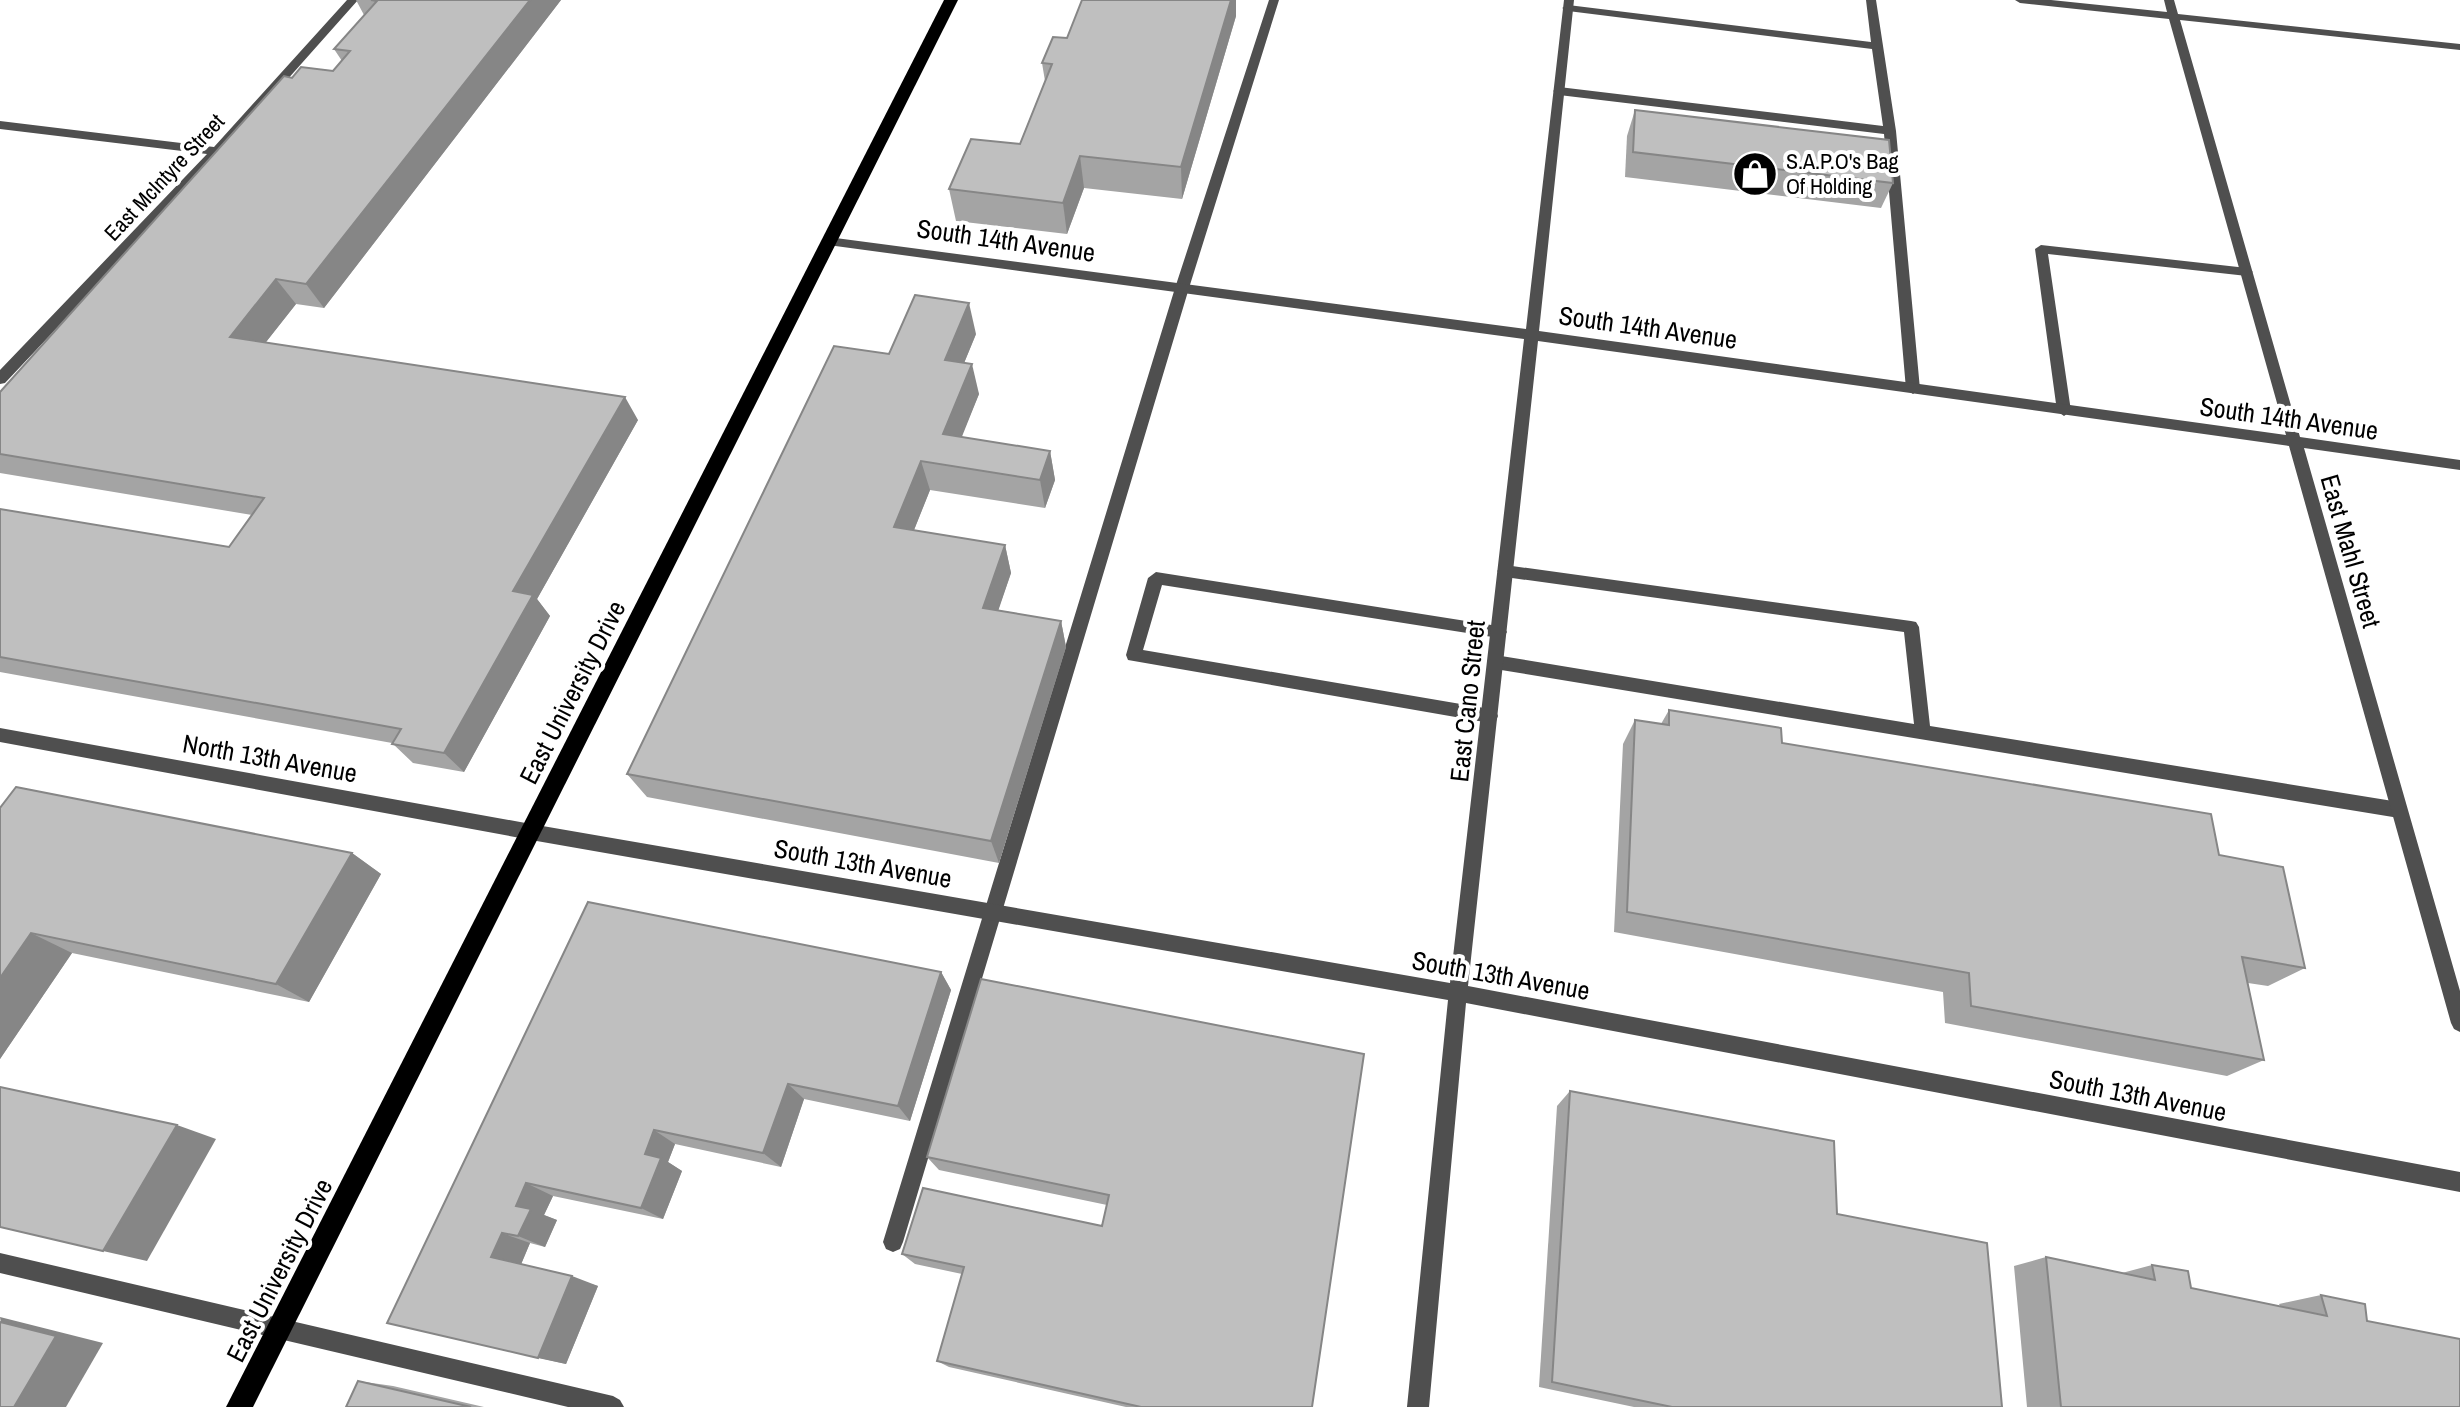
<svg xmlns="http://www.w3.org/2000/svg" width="2460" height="1407" font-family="'Archivo Narrow',sans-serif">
	<rect width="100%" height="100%" fill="#fff"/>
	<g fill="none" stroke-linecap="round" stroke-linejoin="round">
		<g fill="#4f4f4f" fill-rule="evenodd">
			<path d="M 1269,0 L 1279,0 L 1189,288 L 903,1242 L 900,1249 L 893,1252 L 886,1249 L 883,1242 L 1175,288 Z"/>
			<path d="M 1866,0 L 1876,0 L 1896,131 L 1920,389 L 1913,394 L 1906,389 L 1884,134 L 1559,95 L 1553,91 L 1559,87 L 1883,126 L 1872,49 L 1568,11 L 1562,8 L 1568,5 L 1871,42 Z"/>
			<path d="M 2041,245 L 2247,268 L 2253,272 L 2247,276 L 2048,254 L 2071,411 L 2064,416 L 2057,411 L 2035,249 Z"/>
			<path d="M 1505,565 L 1911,621 L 1916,622 L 1919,627 L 1930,726 L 2399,802 L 2405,805 L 2407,810 L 2405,815 L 2399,818 L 1495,669 L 1489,667 L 1487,662 L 1489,657 L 1495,655 L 1914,724 L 1904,632 L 1505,577 L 1497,571 Z"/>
			<path d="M 1156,572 L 1504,627 L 1507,632 L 1504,637 L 1499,638 L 1162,585 L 1143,650 L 1490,709 L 1496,711 L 1498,716 L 1496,721 L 1490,723 L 1128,660 L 1126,655 L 1148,578 Z"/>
			<path d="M 0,1253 L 613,1396 L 620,1400 L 624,1407 L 568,1407 L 0,1273 Z"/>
		</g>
		<g fill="#4f4f4f" fill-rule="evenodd">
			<path d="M 347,0 L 358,0 L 221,154 L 5,383 L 0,384 L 0,370 L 207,154 L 0,129 L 0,121 L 214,147 Z"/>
			<path d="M 1564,0 L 1574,0 L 1539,331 L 2286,435 L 2169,19 L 2020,3 L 2015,0 L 2051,0 L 2167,12 L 2164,0 L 2174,0 L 2178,14 L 2460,44 L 2460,50 L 2180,20 L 2300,437 L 2460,460 L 2460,470 L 2304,448 L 2460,991 L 2460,1032 L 2454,1029 L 2451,1023 L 2289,446 L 1538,341 L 1468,986 L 2460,1172 L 2460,1192 L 1466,1003 L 1429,1407 L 1407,1407 L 1448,1000 L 531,840 L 0,742 L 0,728 L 531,824 L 1450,983 L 1524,339 L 828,245 L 822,241 L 828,237 L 1526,329 Z"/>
		</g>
		<path fill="#000" fill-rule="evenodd" d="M 944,0 L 958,0 L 253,1407 L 226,1407 Z"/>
	</g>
	<g fill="#a4a4a4">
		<path d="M 356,0 L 561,0 L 324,308 L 296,304 L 266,342 L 638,420 L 537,599 L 550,616 L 464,772 L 413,763 L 392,743 L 0,672 L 0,509 L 229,547 L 252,515 L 0,473 L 0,392 L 292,78 L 333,71 L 342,61 L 334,49 L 364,15 Z"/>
		<path d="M 1082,0 L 1236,0 L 1236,16 L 1182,199 L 1084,188 L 1067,234 L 956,221 L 949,189 L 1020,144 L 1045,81 L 1042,63 L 1067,38 Z"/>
		<path d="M 1635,110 L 1893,183 L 1881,208 L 1625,177 L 1627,136 Z"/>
		<path d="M 976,334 L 964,363 L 979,394 L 961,437 L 1050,451 L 1055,480 L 1045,508 L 930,490 L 914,530 L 1005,545 L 1011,573 L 998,610 L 1061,621 L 1066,647 L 999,863 L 647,797 L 627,774 L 889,354 Z"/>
		<path d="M 1669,710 L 1782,743 L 2219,855 L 2305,968 L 2268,986 L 2248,983 L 2264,1060 L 2227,1076 L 1945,1023 L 1943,992 L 1614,932 L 1623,744 L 1635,720 L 1661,724 Z"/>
		<path d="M 0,808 L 352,853 L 381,874 L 309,1002 L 72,953 L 0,1059 Z"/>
		<path d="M 588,902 L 941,972 L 951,990 L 910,1121 L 804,1099 L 781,1167 L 675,1144 L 668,1162 L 682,1171 L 663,1219 L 553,1196 L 544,1215 L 557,1220 L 545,1247 L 530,1243 L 521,1264 L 598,1286 L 566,1364 L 387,1323 Z"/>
		<path d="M 981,979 L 1312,1407 L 1126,1407 L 949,1367 L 937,1361 L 962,1274 L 915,1264 L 902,1254 L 1102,1226 L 1107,1205 L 939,1170 L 927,1157 Z"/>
		<path d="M 1570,1091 L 1837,1214 L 2002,1407 L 1634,1407 L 1539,1387 L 1557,1106 Z"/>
		<path d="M 2046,1257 L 2122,1273 L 2152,1265 L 2191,1288 L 2280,1306 L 2279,1304 L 2321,1295 L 2367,1321 L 2460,1407 L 2027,1407 L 2014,1266 Z"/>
		<path d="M 358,1381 L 393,1386 L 484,1407 L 346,1407 Z"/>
	</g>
	<g fill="#868686">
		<path d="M 530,0 L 561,0 L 324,308 L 306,284 Z"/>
		<path d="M 1231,0 L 1236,0 L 1236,16 L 1182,199 L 1181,167 Z"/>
		<path d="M 1080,156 L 1084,188 L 1067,234 L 1063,203 Z"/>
		<path d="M 276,279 L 296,304 L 251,361 L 230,337 Z"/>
		<path d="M 969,303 L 976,334 L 953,390 L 945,360 Z"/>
		<path d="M 972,364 L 979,394 L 951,464 L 943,434 Z"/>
		<path d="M 625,397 L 638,420 L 537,599 L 550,616 L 464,772 L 444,753 L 513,591 Z"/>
		<path d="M 1050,451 L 1055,480 L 1045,508 L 1040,480 Z"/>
		<path d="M 921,461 L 930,490 L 904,555 L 894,527 Z"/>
		<path d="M 1005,545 L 1011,573 L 990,635 L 983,608 Z"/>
		<path d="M 1061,621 L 1066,647 L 999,863 L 991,841 Z"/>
		<path d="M 352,853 L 381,874 L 309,1002 L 276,984 Z"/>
		<path d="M 31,933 L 72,953 L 0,1059 L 0,978 Z"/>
		<path d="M 941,972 L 951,990 L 910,1121 L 898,1106 Z"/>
		<path d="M 788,1084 L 804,1099 L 781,1167 L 763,1153 Z"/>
		<path d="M 177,1125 L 216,1139 L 147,1261 L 103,1251 Z"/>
		<path d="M 654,1130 L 675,1144 L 668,1162 L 682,1171 L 663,1219 L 641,1208 L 645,1154 Z"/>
		<path d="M 526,1183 L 553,1196 L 544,1215 L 557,1220 L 545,1247 L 518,1236 L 516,1206 Z"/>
		<path d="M 502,1233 L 530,1243 L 520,1267 L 491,1257 Z"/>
		<path d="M 572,1276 L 598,1286 L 566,1364 L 538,1358 Z"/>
		<path d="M 0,1317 L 103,1343 L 66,1407 L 14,1407 Z"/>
	</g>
	<g fill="#bfbfbf" stroke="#868686" stroke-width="2">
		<path d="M 371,0 L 530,0 L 306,284 L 276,279 L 230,337 L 625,397 L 513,591 L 533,595 L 444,753 L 392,744 L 401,729 L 0,657 L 0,509 L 229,547 L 264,498 L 0,454 L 0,392 L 284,76 L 292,78 L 301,67 L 333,71 L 350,51 L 334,49 L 377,1 Z"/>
		<path d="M 1082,0 L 1231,0 L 1181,167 L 1080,156 L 1063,203 L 949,189 L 971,139 L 1020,144 L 1052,64 L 1042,63 L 1053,37 L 1067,38 Z"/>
		<path d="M 1635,110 L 1889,140 L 1893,183 L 1633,152 Z"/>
		<path d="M 915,295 L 969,303 L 945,360 L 972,364 L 943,434 L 1050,451 L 1040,480 L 921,461 L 894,527 L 1005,545 L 983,608 L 1061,621 L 991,841 L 627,774 L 834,346 L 889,354 Z"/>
		<path d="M 1669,710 L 1781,728 L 1782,743 L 2211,814 L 2219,855 L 2283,867 L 2305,968 L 2242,957 L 2264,1060 L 1971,1006 L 1969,973 L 1627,912 L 1635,720 L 1669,725 Z"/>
		<path d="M 16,787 L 352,853 L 276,984 L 31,933 L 0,978 L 0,808 Z"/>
		<path d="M 588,902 L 941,972 L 898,1106 L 788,1084 L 763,1153 L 654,1130 L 645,1154 L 661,1158 L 641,1208 L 526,1183 L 516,1206 L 531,1209 L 518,1236 L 502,1233 L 491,1257 L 572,1276 L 538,1358 L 387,1323 Z"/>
		<path d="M 981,979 L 1364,1054 L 1312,1407 L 1141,1407 L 937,1361 L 964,1267 L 902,1254 L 923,1188 L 1102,1226 L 1109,1195 L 927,1157 Z"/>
		<path d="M 0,1087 L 177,1125 L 103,1251 L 0,1227 Z"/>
		<path d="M 1570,1091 L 1834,1141 L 1837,1214 L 1987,1243 L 2002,1407 L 1672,1407 L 1552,1382 Z"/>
		<path d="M 2046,1257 L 2155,1280 L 2152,1265 L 2188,1271 L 2191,1288 L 2327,1316 L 2321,1295 L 2365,1304 L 2367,1321 L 2460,1339 L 2460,1407 L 2061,1407 Z"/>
		<path d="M 0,1322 L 56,1336 L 14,1407 L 0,1407 Z"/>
		<path d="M 358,1381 L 471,1407 L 346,1407 Z"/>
	</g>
	<defs>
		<g id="shop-disc" transform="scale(2.3)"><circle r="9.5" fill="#000" stroke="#fff"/><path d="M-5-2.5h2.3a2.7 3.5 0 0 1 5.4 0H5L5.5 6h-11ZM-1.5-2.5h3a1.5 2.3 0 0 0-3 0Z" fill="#fff"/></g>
	</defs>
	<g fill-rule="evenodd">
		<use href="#shop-disc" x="1755" y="174"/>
	</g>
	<g text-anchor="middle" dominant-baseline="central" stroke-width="8" stroke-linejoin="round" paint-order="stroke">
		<g font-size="22" fill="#000" stroke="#fff" text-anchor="start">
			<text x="1786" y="161">S.A.P.O's Bag<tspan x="1786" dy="25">Of Holding</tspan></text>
		</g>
		<g font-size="22" fill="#000" stroke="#fff">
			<text transform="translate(164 177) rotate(-47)">East McIntyre Street</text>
		</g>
		<g font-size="26" fill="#000" stroke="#fff">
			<text transform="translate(1006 240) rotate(8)">South 14th Avenue</text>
			<text transform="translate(1648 327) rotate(8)">South 14th Avenue</text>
			<text transform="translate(2289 418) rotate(8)">South 14th Avenue</text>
			<text transform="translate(2351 551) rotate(74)">East Mahl Street</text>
			<text transform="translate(572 692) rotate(-63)">East University Drive</text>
			<text transform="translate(1467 701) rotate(-84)">East Cano Street</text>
			<text transform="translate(270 758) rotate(10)">North 13th Avenue</text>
			<text transform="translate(863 863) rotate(10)">South 13th Avenue</text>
			<text transform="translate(1501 975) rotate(10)">South 13th Avenue</text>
			<text transform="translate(2138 1095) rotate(11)">South 13th Avenue</text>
			<text transform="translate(279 1270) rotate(-63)">East University Drive</text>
		</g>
	</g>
</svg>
